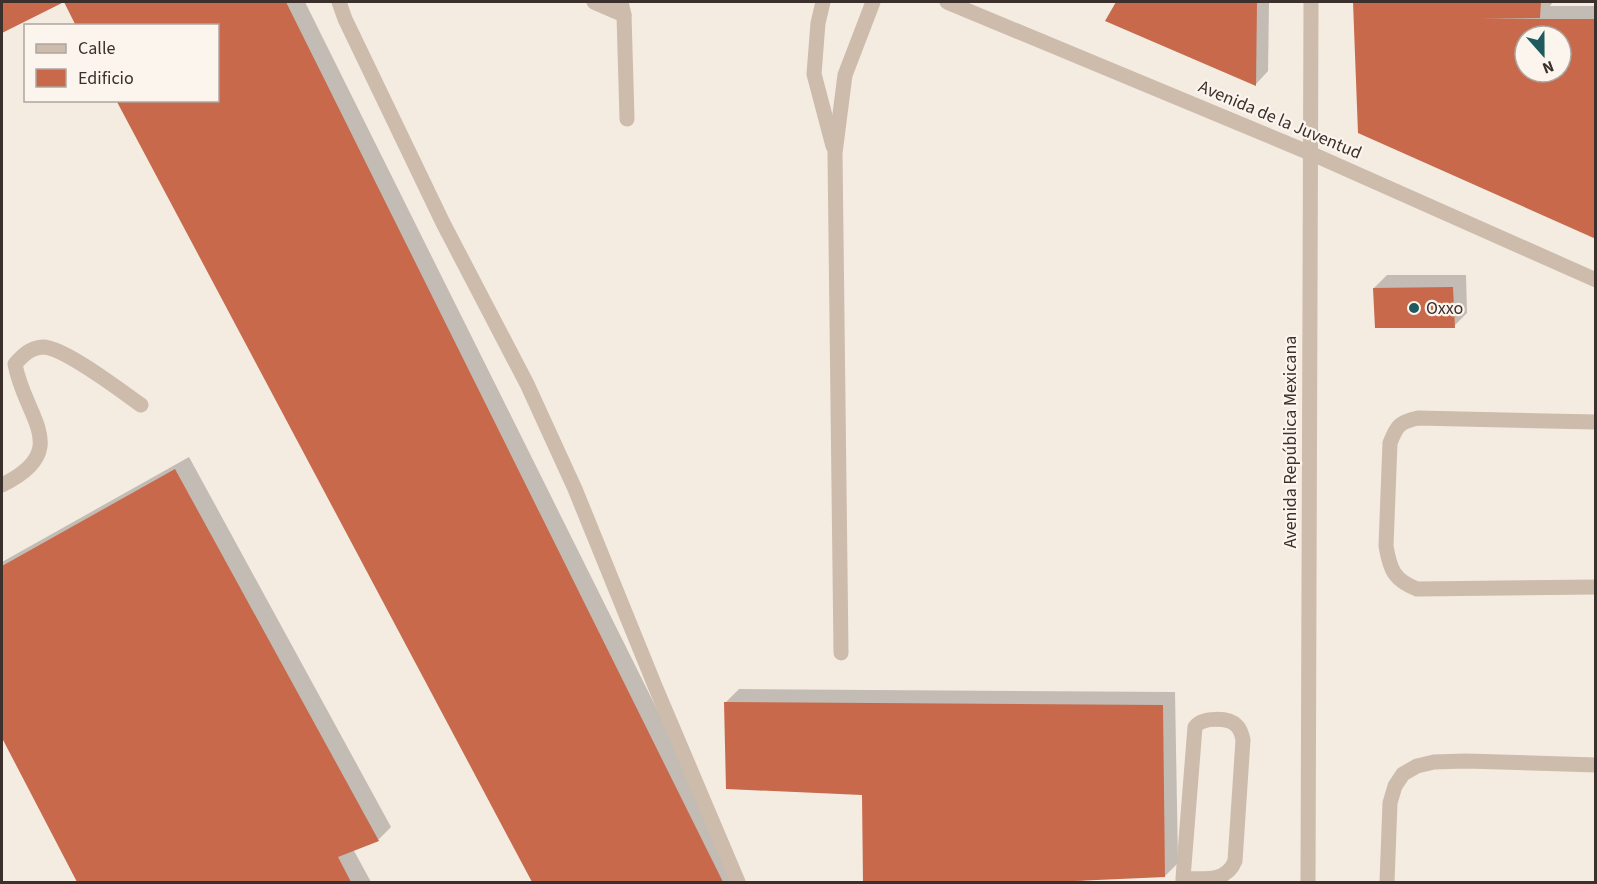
<svg xmlns="http://www.w3.org/2000/svg" width="1597" height="884" font-family="'Source Sans 3',sans-serif">
	<rect width="100%" height="100%" fill="#f4ebe1"/>
	<g fill="#0003" fill-rule="evenodd">
		<path d="M 2,2 L 60,2 L 2,31 Z"/>
		<path d="M 65,2 L 305,2 L 743,882 L 533,882 L 118,100 L 218,100 L 218,26 L 78,26 Z"/>
		<path d="M 1117,2 L 1269,2 L 1268,71 L 1256,84 L 1108,21 Z"/>
		<path d="M 1354,2 L 1553,2 L 1550,6 L 1596,6 L 1596,237 L 1360,132 ZM 1525,36 L 1561,36 L 1561,72 L 1525,72 Z"/>
		<path d="M 1387,275 L 1466,275 L 1467,313 L 1454,326 L 1374,288 Z"/>
		<path d="M 189,457 L 391,827 L 378,840 L 353,849 L 371,882 L 78,882 L 2,734 L 2,562 Z"/>
		<path d="M 739,689 L 1175,692 L 1178,863 L 1165,876 L 1084,879 L 1083,882 L 864,882 L 864,794 L 726,702 Z"/>
	</g>
	<g fill="#c8694b" fill-rule="evenodd">
		<path d="M 2,2 L 64,2 L 2,33 Z"/>
		<path d="M 64,2 L 286,2 L 723,882 L 532,882 L 116,100 L 218,100 L 218,26 L 76,26 Z"/>
		<path d="M 1116,2 L 1257,2 L 1256,86 L 1105,21 Z"/>
		<path d="M 1353,2 L 1541,2 L 1540,18 L 1478,19 L 1596,19 L 1596,239 L 1358,133 ZM 1525,36 L 1561,36 L 1561,72 L 1525,72 Z"/>
		<path d="M 1453,287 L 1455,328 L 1375,328 L 1373,288 Z"/>
		<path d="M 175,469 L 379,841 L 338,857 L 351,882 L 77,882 L 2,738 L 2,566 Z"/>
		<path d="M 724,702 L 1163,705 L 1165,877 L 1074,881 L 1073,882 L 863,882 L 862,795 L 726,789 Z"/>
	</g>
	<g fill="none" stroke-linecap="round" stroke-linejoin="round">
		<g stroke="#cdbbac" stroke-width="15">
			<path d="M 339,2 L 345,19 L 443,223 L 527,384 L 575,489 L 655,686 L 738,882"/>
			<path d="M 594,2 L 624,15"/>
			<path d="M 621,2 L 624,15 L 627,119"/>
			<path d="M 823,2 L 818,23 L 814,74 L 833,146"/>
			<path d="M 947,2 L 1310,153 L 1596,280"/>
			<path d="M 1596,422 L 1418,418 C 1400,422 1397,425 1390,443 L 1386,546 C 1390,570 1394,580 1417,589 L 1596,587"/>
			<path d="M 2,485 C 74,450 24,417 15,364 C 23,355 30,348 43,347 C 64,347 121,391 141,405"/>
			<path d="M 841,653 L 835,153 L 845,75 L 873,2"/>
			<path d="M 1183,882 L 1183,878 L 1195,727 C 1202,717 1229,717 1237,726 C 1241,730 1242,735 1243,740 L 1235,861 C 1226,883 1203,879 1183,878"/>
			<path d="M 1308,882 L 1311,2"/>
			<path d="M 1387,882 L 1390,803 L 1395,786 L 1403,774 L 1417,766 L 1434,762 L 1466,761 L 1596,765"/>
		</g>
	</g>
	<circle fill="#1f5a5e" stroke="#fbf5ee" stroke-width="2" cx="1414" cy="308" r="6"/>
	<g text-anchor="middle" dominant-baseline="central" stroke-width="4.5" stroke-linejoin="round" paint-order="stroke">
		<g font-size="18" fill="#3b302b" stroke="#fbf5ee">
			<text transform="translate(1280 120) rotate(23)">Avenida de la Juventud</text>
			<text transform="translate(1290 442) rotate(-90)">Avenida República Mexicana</text>
		</g>
		<g font-size="18" fill="#3b302b" stroke="#fbf5ee" text-anchor="start">
			<text x="1426" y="308">Oxxo</text>
		</g>
	</g>
	<rect width="1597" height="884" fill="none" stroke="#3b302b" stroke-width="6"/>
	<rect x="24" y="24" width="195" height="78" fill="#fbf5ee" stroke="#aea6a0" stroke-width="1.5"/>
	<rect x="36" y="44" width="30" height="9" fill="#cdbbac" stroke="#aea6a0" stroke-width="1.5"/>
	<text x="78" y="54" font-size="18" fill="#3b302b">Calle</text>
	<rect x="36" y="69" width="30" height="18" fill="#c8694b" stroke="#aea6a0" stroke-width="1.5"/>
	<text x="78" y="84" font-size="18" fill="#3b302b">Edificio</text>
	<g transform="translate(1543 54) rotate(159)"><circle r="28" fill="#fbf5ee" stroke="#aea6a0" stroke-width="1.5"/>
	<path d="M0-4.5L10 22L0 15L-10 22Z" fill="#1f5a5e"/>
	<text y="-9" font-size="16" font-weight="bold" text-anchor="middle" fill="#3b302b">N</text>
	</g>
</svg>
